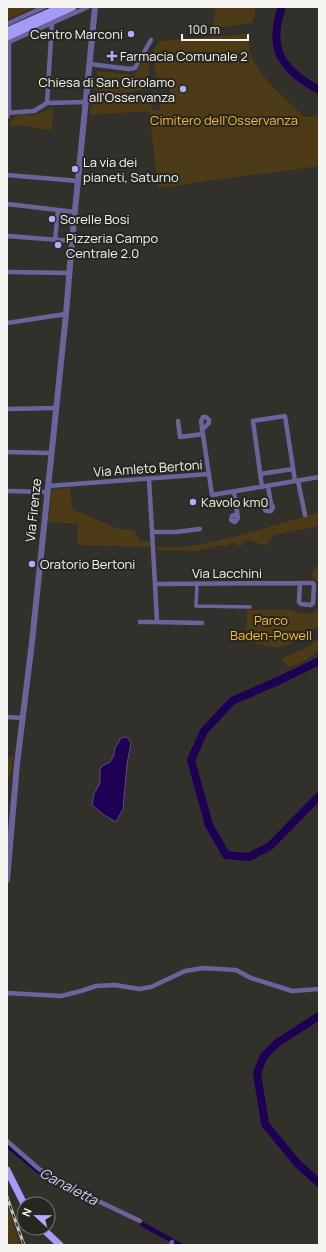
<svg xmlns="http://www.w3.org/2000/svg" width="326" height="1252" font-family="Manrope,sans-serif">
	<rect width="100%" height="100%" fill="#32302a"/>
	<g fill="#4c3b16">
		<path d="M 7,7 L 35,7 L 8,19 L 7,16 Z"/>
		<path d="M 216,7 L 256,7 L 253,23 L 213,28 Z"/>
		<path d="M 247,34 L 251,57 L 261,73 L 271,85 L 304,117 L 319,116 L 319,166 L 158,188 L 149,111 L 90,115 C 90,108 91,105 97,101 L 147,95 L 151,98 L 152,111 L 160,110 L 159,105 C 162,104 167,104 169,101 C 172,97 170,83 166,79 C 163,77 159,79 156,79 L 153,51 L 159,41 Z"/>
		<path d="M 148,52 L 150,86 L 148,89 L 100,96 L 97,94 L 95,89 L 97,71 L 133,75 L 137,71 Z"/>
		<path d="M 53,108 L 52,130 L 15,125 L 14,128 L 11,126 L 10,122 L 18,115 L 36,115 Z"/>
		<path d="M 70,488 L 72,507 L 74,510 L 119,529 L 135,530 L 136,536 L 139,536 L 139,541 L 150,541 L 150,547 L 77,545 L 78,524 L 48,522 L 51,491 L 54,489 Z"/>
		<path d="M 319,512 L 319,526 L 274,535 L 265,546 L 250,540 L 243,541 L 241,547 L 231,542 L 227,547 L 223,545 L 196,551 L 157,550 L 157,547 L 182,547 L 199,545 L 242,535 Z"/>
		<path d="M 319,562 L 319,583 L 310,576 Z"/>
		<path d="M 319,606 L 319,626 C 310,632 291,646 280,647 C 270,648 256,643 246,641 L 247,610 L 293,610 L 296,613 L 313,614 L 319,608 Z"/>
		<path d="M 319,639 L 319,650 C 309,658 301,664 288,667 L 281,659 L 302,650 Z"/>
		<path d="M 13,755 L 11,778 L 11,779 L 7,773 L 7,759 Z"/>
		<path d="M 7,1204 L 20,1245 L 7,1245 Z"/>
	</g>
	<path fill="#1d0053" stroke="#5e4982" d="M 127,737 L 131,743 L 127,764 L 123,809 L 116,822 L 104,815 L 92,805 L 94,794 L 100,783 L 100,770 L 102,766 L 110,762 L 114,755 L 115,748 L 121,738 Z"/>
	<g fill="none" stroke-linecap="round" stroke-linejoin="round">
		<g stroke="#1d0053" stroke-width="4.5">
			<path d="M 7,1145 L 38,1171 L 75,1191"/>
			<path d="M 142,1224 L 180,1245"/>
		</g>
		<g stroke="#1d0053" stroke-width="8">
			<path d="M 282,7 C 267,49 282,70 319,90"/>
			<path d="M 319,661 L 278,681 L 232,701 L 204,731 L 191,760 L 209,825 L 226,855 L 249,857 L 270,846 L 319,796"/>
			<path d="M 319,1016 L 277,1043 L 264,1056 L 257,1073 L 265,1124 L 297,1163 L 319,1183"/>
		</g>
		<path stroke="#69659c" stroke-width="3.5" d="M 197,584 L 196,606 L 250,607"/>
		<g stroke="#69659c" stroke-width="4.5">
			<path d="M 7,24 L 44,7"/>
			<path d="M 90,64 L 129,69 L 135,68 L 151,40"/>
			<path d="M 47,103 L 52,22"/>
			<path d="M 7,113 L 34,111 L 47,103 L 87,102"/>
			<path d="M 7,117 L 9,112 L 9,42 L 88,7"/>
			<path d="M 7,175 L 78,181"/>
			<path d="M 7,204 L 75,212"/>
			<path d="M 7,236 L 72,241"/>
			<path d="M 55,240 L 58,211"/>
			<path d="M 7,272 L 69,273"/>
			<path d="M 7,323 L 66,314"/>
			<path d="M 7,409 L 56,408"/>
			<path d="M 178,421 L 180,437 L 203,434"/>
			<path d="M 202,430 L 209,423 L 209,420 L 206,417 L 203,417 L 201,421 L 212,495 L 319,477"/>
			<path d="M 7,452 L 51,453"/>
			<path d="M 260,474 L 293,469"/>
			<path d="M 149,479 L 155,584 L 300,583 L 313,583 L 314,585 L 313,603 L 311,605 L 301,604 L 299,602 L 300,583"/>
			<path d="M 298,481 L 305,515"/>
			<path d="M 48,486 L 209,474"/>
			<path d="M 268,486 L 271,504 L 273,507 L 271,511 L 267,511 L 265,510 L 265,506 L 267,504 L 271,504"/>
			<path d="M 262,487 L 253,421 L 285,416 L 295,481"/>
			<path d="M 7,491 L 47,492"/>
			<path d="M 234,492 L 238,518 L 235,522 L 231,520 L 232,516 L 235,515 L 237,516"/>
			<path d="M 152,532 L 176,532 L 200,529"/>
			<path d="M 140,622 L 157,622 L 155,584"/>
			<path d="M 157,622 L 202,623"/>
			<path d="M 7,717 L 22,718"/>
			<path d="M 7,993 L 61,996 L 81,991 L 96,986 L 115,985 L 139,989 L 151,987 L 185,971 L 203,968 L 236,970 L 251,978 L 292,991 L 319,989"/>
			<path d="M 7,1141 L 39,1169 L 98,1201 L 140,1221"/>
			<path d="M 171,1245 L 172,1242"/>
		</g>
		<path stroke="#69659c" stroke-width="6" d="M 7,880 L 17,764 L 32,642 L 66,314 L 72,241 L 95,7"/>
		<g stroke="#a39bf6" stroke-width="7">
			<path d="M 7,31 L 61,7"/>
			<path d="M 7,37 L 73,7"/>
			<path d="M 7,1170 L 24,1204"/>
			<path d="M 42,1228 L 60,1245"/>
		</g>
		<g stroke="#c6c4c0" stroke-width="3">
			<path id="rail" d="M 7,1197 L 24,1245"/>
		</g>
		<use href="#rail" stroke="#282620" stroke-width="1.5" stroke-dasharray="4.5" stroke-linecap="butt"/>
	</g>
	<g fill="#b2adf9" stroke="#282620" stroke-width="1.5">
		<circle cx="131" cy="34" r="4"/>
		<path d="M110 50h4v4h4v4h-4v4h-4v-4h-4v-4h4z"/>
		<circle cx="183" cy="89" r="4"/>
		<circle cx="75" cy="169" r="4"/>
		<circle cx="52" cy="219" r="4"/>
		<circle cx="58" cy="245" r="4"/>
		<circle cx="193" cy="502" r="4"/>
		<circle cx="32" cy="564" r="4"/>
	</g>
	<g text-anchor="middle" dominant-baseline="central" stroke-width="4" stroke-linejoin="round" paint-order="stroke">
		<g font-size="13" fill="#f6f4f1" stroke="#282620" text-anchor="start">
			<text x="123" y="34" text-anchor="end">Centro Marconi</text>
			<text x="120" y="56">Farmacia Comunale 2</text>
			<text x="175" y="82" text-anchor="end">Chiesa di San Girolamo<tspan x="175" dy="15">all'Osservanza</tspan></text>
			<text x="83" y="162">La via dei<tspan x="83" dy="15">pianeti, Saturno</tspan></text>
			<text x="60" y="219">Sorelle Bosi</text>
			<text x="66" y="238">Pizzeria Campo<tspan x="66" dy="15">Centrale 2.0</tspan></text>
			<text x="201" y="502">Kavolo km0</text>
			<text x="40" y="564">Oratorio Bertoni</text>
		</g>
		<g font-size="13" fill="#f8bc2b" stroke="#282620">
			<text x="224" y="120">Cimitero dell'Osservanza</text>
			<text x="271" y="620">Parco<tspan x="271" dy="15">Baden-Powell</tspan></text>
		</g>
		<g font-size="13" fill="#f6f4f1" stroke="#282620">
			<text transform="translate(148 468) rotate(-4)">Via Amleto Bertoni</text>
			<text transform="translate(33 510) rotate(-84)">Via Firenze</text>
			<text x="227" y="573">Via Lacchini</text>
		</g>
		<g font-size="14" font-style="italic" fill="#d1cffe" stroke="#282620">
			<text transform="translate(69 1186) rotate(28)">Canaletta</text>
		</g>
	</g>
	<rect width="326" height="1252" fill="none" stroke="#f6f4f1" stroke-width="16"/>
	<g transform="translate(36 1216) rotate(292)"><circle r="19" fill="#282620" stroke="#7a7874"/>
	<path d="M0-3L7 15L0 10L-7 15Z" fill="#b2adf9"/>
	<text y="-6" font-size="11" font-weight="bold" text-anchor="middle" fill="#f6f4f1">N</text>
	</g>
	<path d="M182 34v6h66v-6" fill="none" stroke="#f6f4f1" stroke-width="2"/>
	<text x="188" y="34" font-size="12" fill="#f6f4f1" stroke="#282620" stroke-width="3" paint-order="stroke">100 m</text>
</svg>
